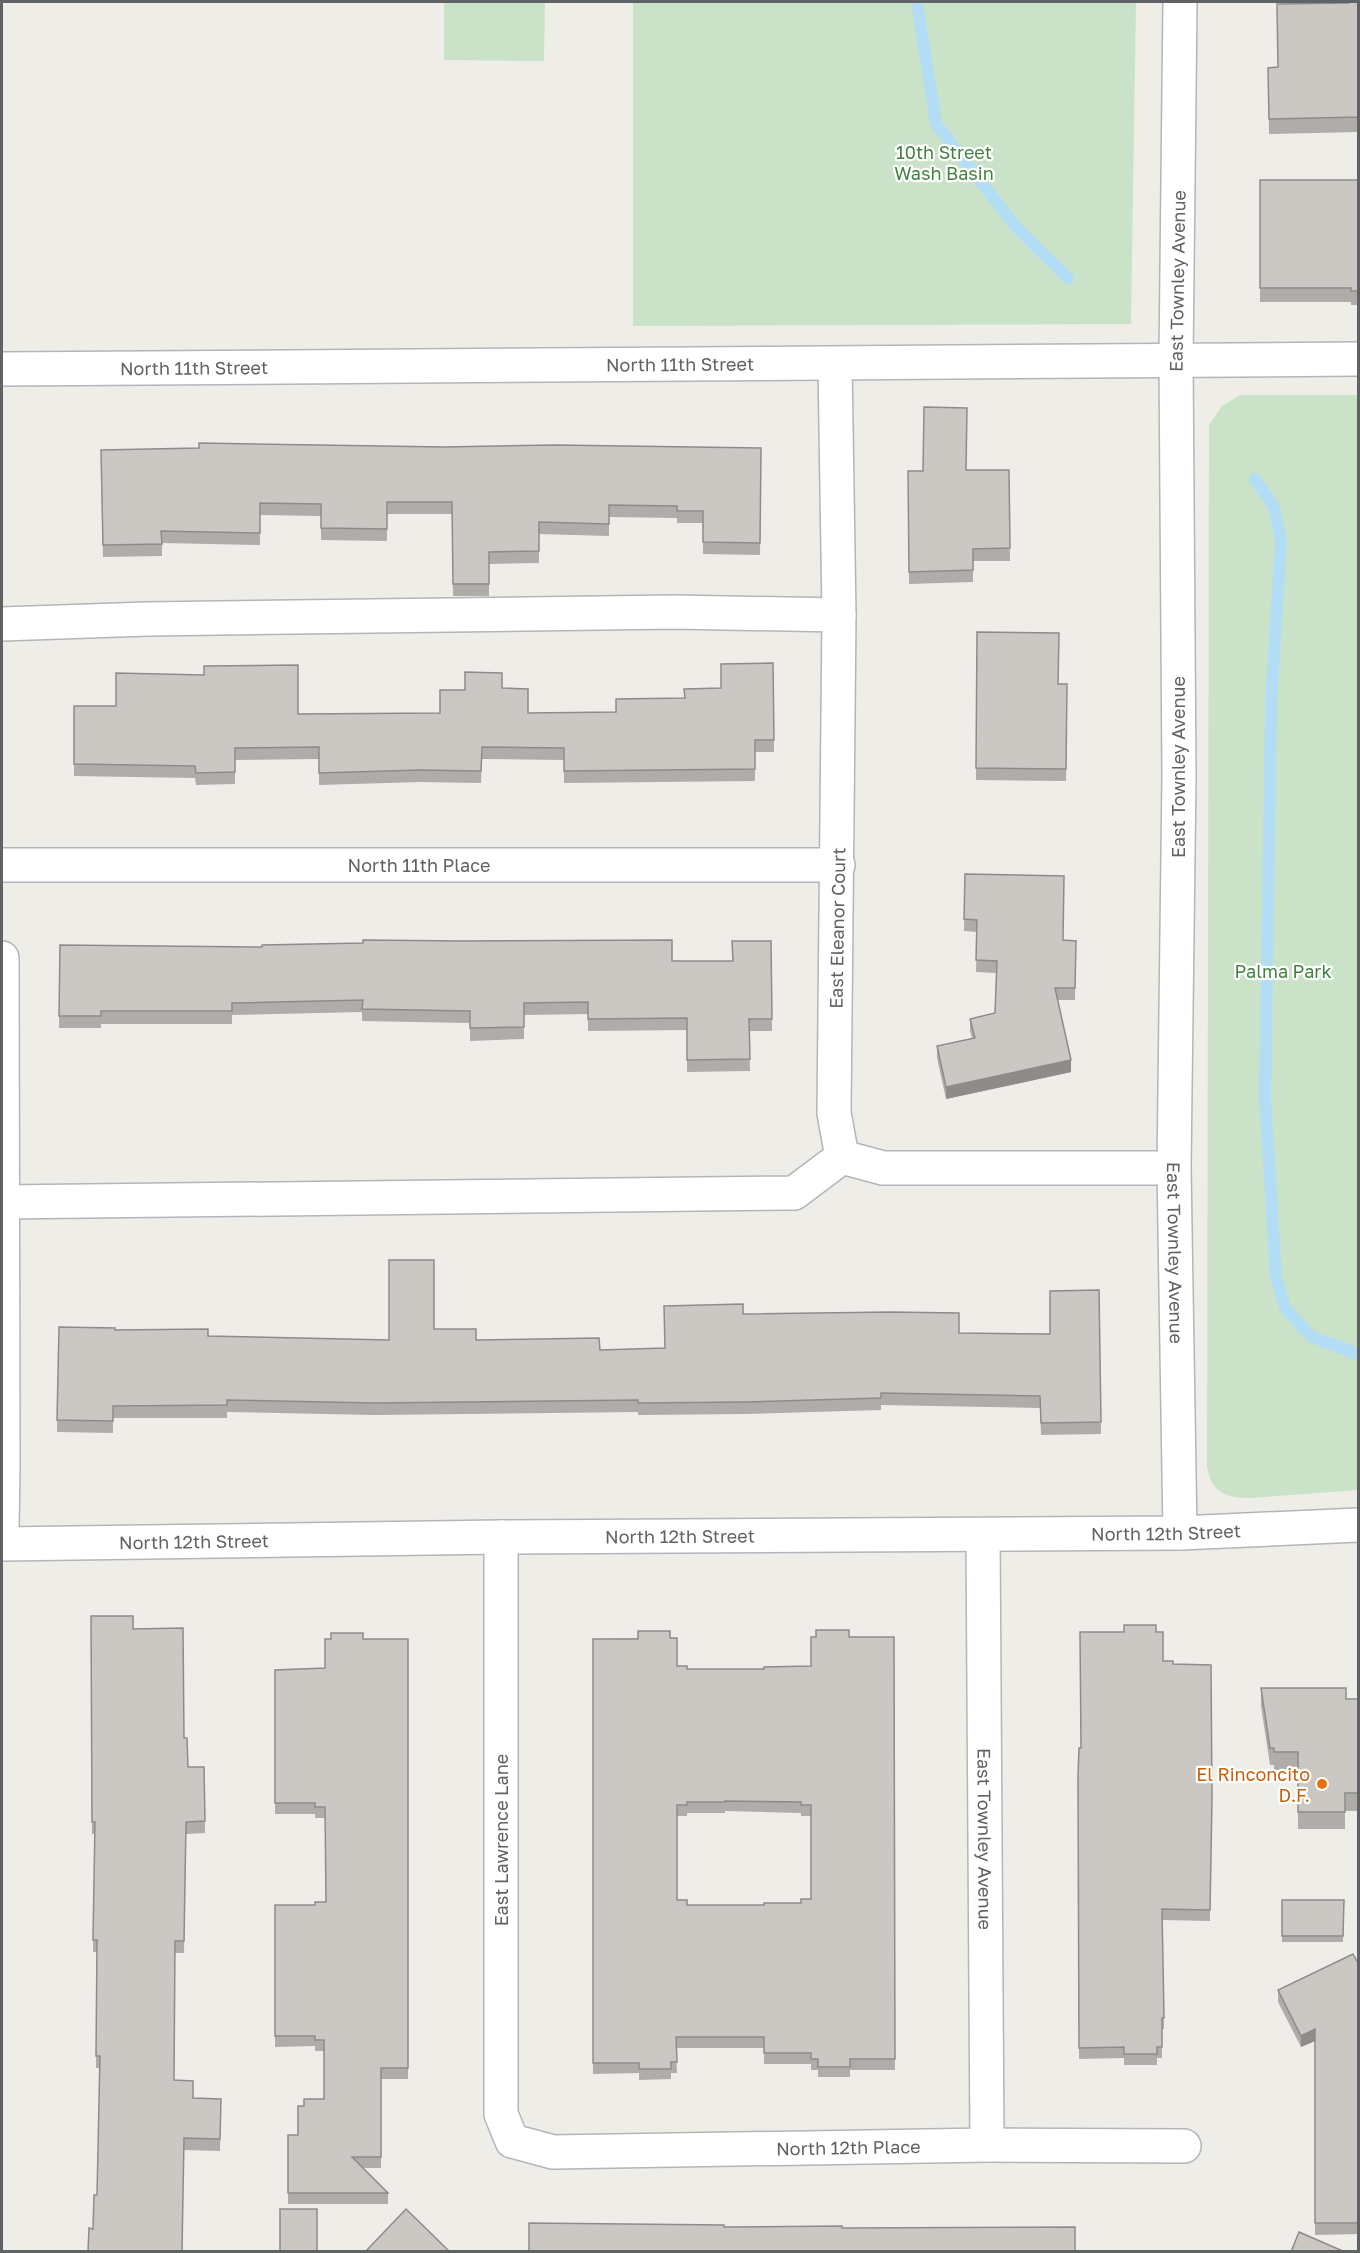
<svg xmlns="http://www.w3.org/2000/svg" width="1360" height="2253" font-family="'Golos Text',sans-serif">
	<rect width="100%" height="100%" fill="#efede8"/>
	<g fill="#cae3c8">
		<path d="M 444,2 L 545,2 L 544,61 L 444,60 Z"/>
		<path d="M 633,2 L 1136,2 L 1131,324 L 633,326 Z"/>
		<path d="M 1240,395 L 1358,395 L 1358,1490 L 1251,1498 C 1225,1498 1210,1492 1207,1465 L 1209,425 L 1222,406 Z"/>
	</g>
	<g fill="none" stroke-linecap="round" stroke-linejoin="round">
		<g stroke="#b2ddf5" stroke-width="12">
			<path d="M 917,2 L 936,124 L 1016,227 L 1068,278"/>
			<path d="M 1255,479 L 1274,507 L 1281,541 L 1271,704 L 1265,1098 L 1276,1277 L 1285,1308 L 1312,1337 L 1358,1354"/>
		</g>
		<g stroke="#b3b5b8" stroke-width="36">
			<g id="minor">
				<path id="s1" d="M 1180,2 L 1176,359 L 1179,776 L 1174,1168 L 1180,1533"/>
				<path d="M 835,364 L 839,615 L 834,1113 L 842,1157 L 883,1168 L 1174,1168"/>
				<path id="s2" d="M 2,369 L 1358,359"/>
				<path d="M 2,624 L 147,619 L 674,612 L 839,615"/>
				<path id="s3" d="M 2,865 L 838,865"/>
				<path d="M 2,958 L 3,1465 L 2,1530"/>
				<path d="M 2,1202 L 794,1193 L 842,1157"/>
				<path id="s4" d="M 983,1535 L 987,2145"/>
				<path id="s5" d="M 501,1537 L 501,2114 L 512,2141 L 553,2152 L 987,2145 L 1184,2146"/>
				<path id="s6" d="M 2,1544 L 501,1537 L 1180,1533 L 1358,1525"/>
			</g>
		</g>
		<use href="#minor" stroke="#fff" stroke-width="33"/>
	</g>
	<g fill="#afaca9" fill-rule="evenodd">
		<path d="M 1359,2 L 1359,132 L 1269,134 L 1268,68 L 1278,67 L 1349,3 Z"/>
		<path d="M 1260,180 L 1359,180 L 1359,305 L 1351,305 L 1351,302 L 1260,302 Z"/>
		<path d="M 445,447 L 761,448 L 760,555 L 703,554 L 703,523 L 677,523 L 677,518 L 609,517 L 609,536 L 539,534 L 539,563 L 489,564 L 489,596 L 453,596 L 452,514 L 387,514 L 387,541 L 321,540 L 321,516 L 260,515 L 260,545 L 162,543 L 162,556 L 103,557 L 101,450 Z"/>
		<path d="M 1009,470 L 1010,561 L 973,561 L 973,582 L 909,584 L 908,471 Z"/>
		<path d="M 977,632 L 1058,684 L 1067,684 L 1066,781 L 976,780 Z"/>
		<path d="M 773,663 L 774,752 L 755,752 L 755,781 L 564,783 L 564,760 L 482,759 L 481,783 L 420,782 L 319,785 L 319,759 L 235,760 L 235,784 L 196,785 L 195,778 L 74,776 L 74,706 L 298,714 L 440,713 L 465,690 L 502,688 L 528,713 L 616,712 L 685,698 L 721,688 Z"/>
		<path d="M 965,874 L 1063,940 L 1076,941 L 1075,1000 L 1058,1000 L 1071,1072 L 946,1099 L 937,1058 L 937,1046 L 972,1038 L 970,1031 L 970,1019 L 995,1013 L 996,973 L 976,972 L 977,932 L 964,931 Z"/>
		<path d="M 771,941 L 772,1031 L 749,1031 L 750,1071 L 687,1072 L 687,1030 L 588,1031 L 588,1014 L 524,1015 L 524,1039 L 470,1041 L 470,1023 L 362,1021 L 362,1012 L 232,1015 L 232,1024 L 101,1024 L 101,1028 L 59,1028 L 60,945 L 672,961 L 732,961 Z"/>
		<path d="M 1099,1290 L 1101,1434 L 1041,1435 L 1040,1408 L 881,1405 L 881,1410 L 745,1414 L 638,1415 L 638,1412 L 374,1415 L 227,1412 L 227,1418 L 113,1418 L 113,1433 L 57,1432 L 59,1327 L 208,1336 L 389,1340 L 434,1329 L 476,1340 L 600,1350 L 665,1348 L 743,1314 L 959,1333 L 1050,1334 Z"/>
		<path d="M 91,1616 L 133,1629 L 184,1738 L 188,1767 L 204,1767 L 205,1833 L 186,1834 L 184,1953 L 175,1953 L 174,2080 L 193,2098 L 221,2099 L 220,2151 L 184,2150 L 93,2229 L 97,2195 L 100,2068 L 96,2068 L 97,1952 L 93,1952 L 95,1834 L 92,1834 Z"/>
		<path d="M 1156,1632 L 1163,1661 L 1173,1664 L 1211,1665 L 1210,1921 L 1162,1920 L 1164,2029 L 1162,2029 L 1162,2058 L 1157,2058 L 1157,2065 L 1124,2065 L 1124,2058 L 1079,2059 L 1078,1777 Z"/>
		<path d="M 849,1637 L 894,1637 L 895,2070 L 850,2070 L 850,2077 L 818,2077 L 818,2070 L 811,2070 L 811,2064 L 764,2064 L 764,2048 L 676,2048 L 677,2073 L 671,2073 L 671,2079 L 639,2080 L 639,2073 L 593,2074 L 593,1639 L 670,1638 L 677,1666 L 687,1669 L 764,1669 L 811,1666 ZM 725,1811 L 801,1813 L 801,1816 L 811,1816 L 811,1899 L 801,1903 L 764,1905 L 687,1905 L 677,1900 L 677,1816 L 687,1816 L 687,1813 L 725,1813 Z"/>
		<path d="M 363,1639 L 408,1639 L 408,2079 L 381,2079 L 381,2168 L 363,2168 L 388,2193 L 388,2204 L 288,2204 L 288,2135 L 298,2135 L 304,2106 L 324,2099 L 324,2051 L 315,2051 L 315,2046 L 275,2047 L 275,1905 L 315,1905 L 326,1902 L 325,1818 L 315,1818 L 315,1814 L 275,1814 L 275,1670 L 325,1668 Z"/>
		<path d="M 1261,1688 L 1346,1699 L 1359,1699 L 1359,1811 L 1345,1811 L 1345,1829 L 1298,1829 L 1298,1770 L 1274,1770 L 1274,1765 L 1270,1765 L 1261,1706 Z"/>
		<path d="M 1282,1900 L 1344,1900 L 1343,1942 L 1282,1942 Z"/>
		<path d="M 1359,1965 L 1359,2234 L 1315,2235 L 1315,2041 L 1301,2047 L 1278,2002 L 1278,1990 Z"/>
	</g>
	<g fill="#8e8c89">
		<path d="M 1071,1060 L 1071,1072 L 946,1099 L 946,1087 Z"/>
		<path d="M 1315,2029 L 1315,2041 L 1301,2047 L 1301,2036 Z"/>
	</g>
	<g fill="#cbc8c4" stroke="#8e8c89" stroke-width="1.5" fill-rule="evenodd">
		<path d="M 1349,2 L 1359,2 L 1359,117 L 1269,119 L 1268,68 L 1278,67 L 1277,4 L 1349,3 Z"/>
		<path d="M 1260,180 L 1359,180 L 1359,291 L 1351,291 L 1351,288 L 1260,288 Z"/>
		<path d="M 924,407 L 967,408 L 966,470 L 1009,470 L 1010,548 L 973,549 L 973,570 L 909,572 L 908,471 L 923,471 Z"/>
		<path d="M 199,443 L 445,447 L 556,445 L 761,448 L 760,543 L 703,542 L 703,511 L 677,511 L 677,506 L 609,505 L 609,524 L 539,522 L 539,551 L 489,552 L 489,584 L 453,584 L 452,502 L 387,502 L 387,529 L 321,528 L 321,504 L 260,503 L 260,533 L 161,531 L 162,544 L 103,545 L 101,450 L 199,448 Z"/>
		<path d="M 977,632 L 1059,633 L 1058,684 L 1067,684 L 1066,769 L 976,768 Z"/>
		<path d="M 773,663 L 774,740 L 755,740 L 755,769 L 564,771 L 564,748 L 482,747 L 481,771 L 420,770 L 319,773 L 319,747 L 235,748 L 235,772 L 196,773 L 195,766 L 74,764 L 74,706 L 116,706 L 116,673 L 204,675 L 204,666 L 298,665 L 298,714 L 440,713 L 440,690 L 465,690 L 465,672 L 502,673 L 502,688 L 528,689 L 528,713 L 616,712 L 616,699 L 685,698 L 684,689 L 721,688 L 721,664 Z"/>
		<path d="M 965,874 L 1064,876 L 1063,940 L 1076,941 L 1075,988 L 1055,988 L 1071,1060 L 946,1087 L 937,1046 L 975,1038 L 970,1019 L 995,1013 L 997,961 L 976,960 L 977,920 L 964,919 Z"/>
		<path d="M 363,940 L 461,941 L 672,940 L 672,961 L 733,961 L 732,941 L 771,941 L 772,1019 L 749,1019 L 750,1059 L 687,1060 L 687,1018 L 588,1019 L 588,1002 L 524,1003 L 524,1027 L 470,1028 L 470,1011 L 362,1009 L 363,1000 L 232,1003 L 232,1011 L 101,1011 L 101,1016 L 59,1016 L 60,945 L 262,947 L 262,945 L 363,943 Z"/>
		<path d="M 389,1260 L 434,1260 L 434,1329 L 476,1329 L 476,1340 L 599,1338 L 600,1350 L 665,1348 L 664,1306 L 743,1304 L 743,1314 L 890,1312 L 959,1313 L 959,1333 L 1050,1334 L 1050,1291 L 1099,1290 L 1101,1422 L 1041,1423 L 1040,1396 L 881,1393 L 881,1398 L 745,1402 L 638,1403 L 638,1400 L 374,1403 L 227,1400 L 227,1405 L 113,1406 L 113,1421 L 57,1420 L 59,1327 L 115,1328 L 115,1330 L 208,1329 L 208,1336 L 389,1340 Z"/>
		<path d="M 91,1616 L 133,1616 L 133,1629 L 183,1628 L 184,1738 L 187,1738 L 188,1767 L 204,1767 L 205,1821 L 186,1822 L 184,1941 L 175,1941 L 174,2080 L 193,2081 L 193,2098 L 221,2099 L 220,2139 L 184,2138 L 182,2252 L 88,2252 L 89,2228 L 93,2229 L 94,2195 L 97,2195 L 100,2056 L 96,2056 L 97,1940 L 93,1940 L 95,1822 L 92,1822 Z"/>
		<path d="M 1124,1625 L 1156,1625 L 1156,1632 L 1163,1632 L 1163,1661 L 1173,1661 L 1173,1664 L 1211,1665 L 1212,1798 L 1210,1910 L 1162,1909 L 1164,2018 L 1162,2018 L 1162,2047 L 1157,2047 L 1157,2054 L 1124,2054 L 1124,2047 L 1079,2048 L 1078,1777 L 1079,1748 L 1081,1748 L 1080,1632 L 1124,1632 Z"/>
		<path d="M 816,1630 L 849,1630 L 849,1637 L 894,1637 L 895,2059 L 850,2059 L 850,2067 L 818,2067 L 818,2059 L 811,2059 L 811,2053 L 764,2053 L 764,2037 L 676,2037 L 677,2062 L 671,2062 L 671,2069 L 639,2069 L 639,2063 L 593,2063 L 593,1639 L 638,1639 L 638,1631 L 670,1631 L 670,1638 L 677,1638 L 677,1666 L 687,1666 L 687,1669 L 764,1669 L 764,1667 L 811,1666 L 811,1637 L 816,1637 ZM 725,1801 L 801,1802 L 801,1805 L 811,1805 L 811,1899 L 801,1899 L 801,1903 L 764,1903 L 764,1905 L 687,1905 L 687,1900 L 677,1900 L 677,1805 L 687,1805 L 687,1802 L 725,1802 Z"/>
		<path d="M 331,1633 L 363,1633 L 363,1639 L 408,1639 L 408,2068 L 381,2068 L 381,2157 L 352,2157 L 388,2193 L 288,2193 L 288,2135 L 298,2135 L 298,2106 L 304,2106 L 304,2099 L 324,2099 L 324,2040 L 315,2040 L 315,2036 L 275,2036 L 275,1905 L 315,1905 L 315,1902 L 326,1902 L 325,1807 L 315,1807 L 315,1803 L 275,1803 L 275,1670 L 325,1668 L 325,1639 L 331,1639 Z"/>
		<path d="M 1261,1688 L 1346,1688 L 1346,1699 L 1359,1699 L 1359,1793 L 1345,1793 L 1345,1812 L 1298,1812 L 1298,1752 L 1274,1752 L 1274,1748 L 1270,1748 Z"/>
		<path d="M 1282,1900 L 1344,1900 L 1343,1936 L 1282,1936 Z"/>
		<path d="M 1353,1954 L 1359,1965 L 1359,2223 L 1315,2223 L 1315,2029 L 1301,2036 L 1278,1990 Z"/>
		<rect x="280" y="2209" width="37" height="43"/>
		<path d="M 406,2209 L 450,2252 L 365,2252 Z"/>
		<path d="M 529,2223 L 724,2225 L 724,2227 L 842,2226 L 842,2228 L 1075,2227 L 1075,2252 L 529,2252 Z"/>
		<path d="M 1299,2232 L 1345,2252 L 1291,2252 Z"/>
	</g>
	<circle fill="#e8710a" stroke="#fff" stroke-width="2" cx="1322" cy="1784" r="6"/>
	<g text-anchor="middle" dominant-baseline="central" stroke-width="4.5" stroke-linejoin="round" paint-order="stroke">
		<g font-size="18" fill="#438341" stroke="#fff">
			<text x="944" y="152">10th Street<tspan x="944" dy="21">Wash Basin</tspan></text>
			<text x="1283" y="971">Palma Park</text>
		</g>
		<g font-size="18" fill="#5f6366" stroke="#fff">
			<text transform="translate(1177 281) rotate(-89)">East Townley Avenue</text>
			<text stroke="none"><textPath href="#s2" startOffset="678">North 11th Street</textPath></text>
			<text stroke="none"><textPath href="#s2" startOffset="192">North 11th Street</textPath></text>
			<text transform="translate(1178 767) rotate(-90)">East Townley Avenue</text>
			<text stroke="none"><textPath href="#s3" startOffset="417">North 11th Place</textPath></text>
			<text transform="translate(837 928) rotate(-89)">East Eleanor Court</text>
			<text stroke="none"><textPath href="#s1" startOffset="1251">East Townley Avenue</textPath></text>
			<text stroke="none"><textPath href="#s6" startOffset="1164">North 12th Street</textPath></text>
			<text stroke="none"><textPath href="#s6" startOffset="678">North 12th Street</textPath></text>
			<text stroke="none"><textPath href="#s6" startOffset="192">North 12th Street</textPath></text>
			<text transform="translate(501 1840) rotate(-90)">East Lawrence Lane</text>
			<text stroke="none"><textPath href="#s4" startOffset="304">East Townley Avenue</textPath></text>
			<text stroke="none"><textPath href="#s5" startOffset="944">North 12th Place</textPath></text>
		</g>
		<g font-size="18" fill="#c56008" stroke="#fff" text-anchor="end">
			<text x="1310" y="1774">El Rinconcito<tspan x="1310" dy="21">D.F.</tspan></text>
		</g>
	</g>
	<rect width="1360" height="2253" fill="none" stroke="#5f6366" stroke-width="6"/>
</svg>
